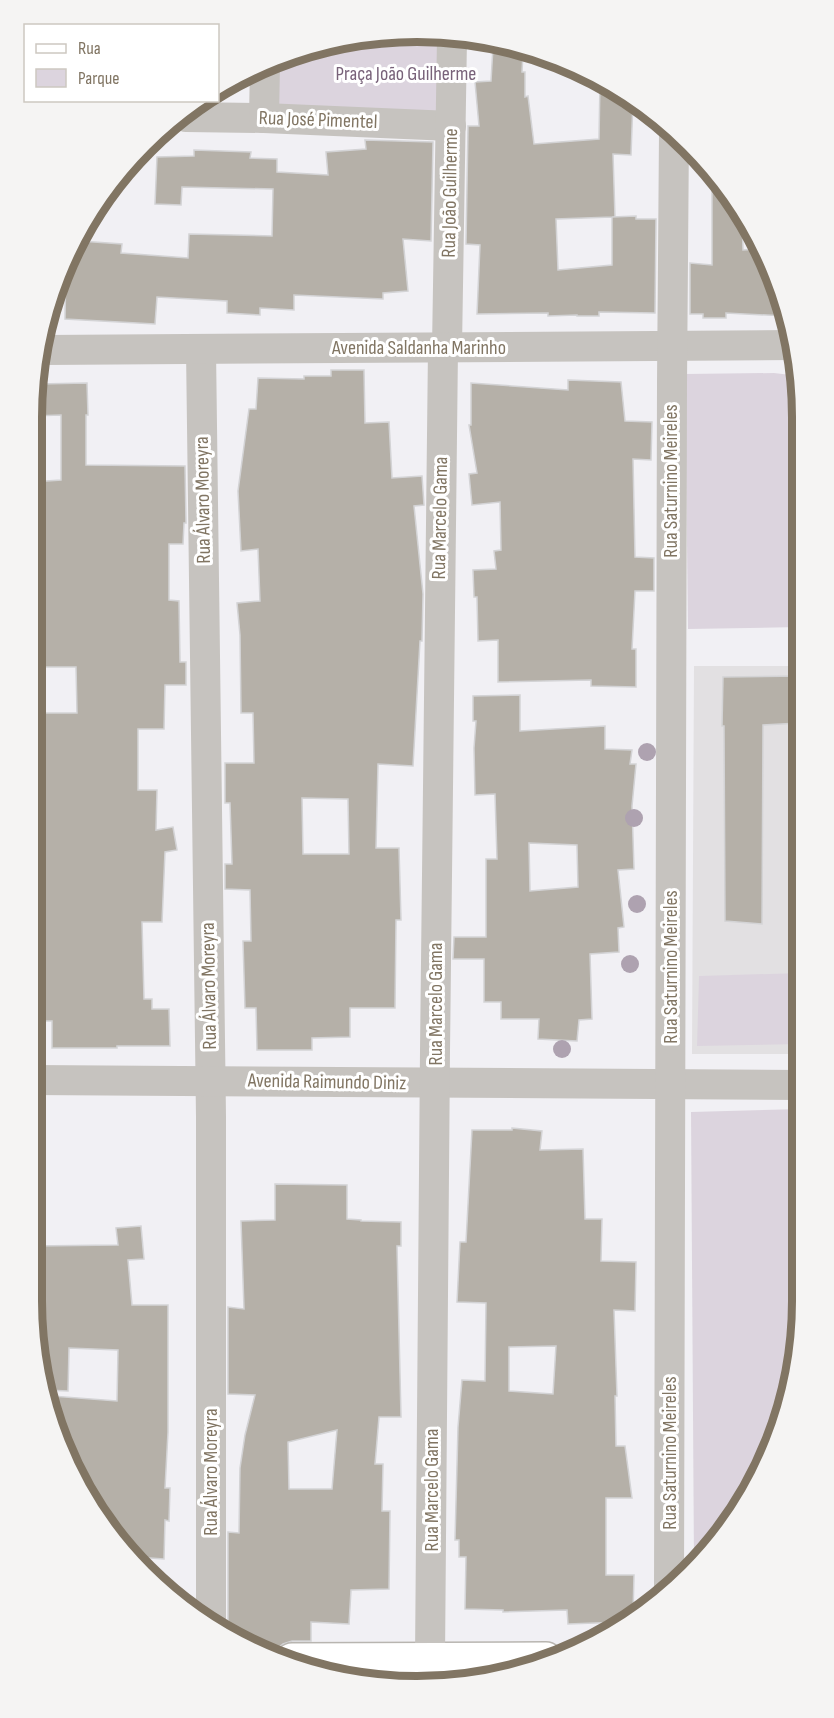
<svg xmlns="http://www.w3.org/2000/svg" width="834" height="1718" font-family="'Sofia Sans Condensed',sans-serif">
	<rect width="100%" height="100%" fill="#f1f0f4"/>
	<path fill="#e2e0e2" d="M 694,666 L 800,666 L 802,1054 L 692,1054 Z"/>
	<g fill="#dcd4de">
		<path d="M 417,32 L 445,37 L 444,114 L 270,113 L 272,60 Z"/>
		<path d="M 774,373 L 799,376 L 800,627 L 688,629 L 685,374 Z"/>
		<path d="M 801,973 L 802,1044 L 697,1046 L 699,976 Z"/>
		<path d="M 802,1109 L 802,1301 L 773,1449 L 694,1567 L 691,1112 Z"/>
	</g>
	<g fill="#b5b0a8" stroke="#d3d3d5" stroke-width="1.5" fill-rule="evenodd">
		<path d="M 493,47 L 523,53 L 522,72 L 525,72 L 525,97 L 528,96 L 534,144 L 599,139 L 600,81 L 633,100 L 631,155 L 613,154 L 615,217 L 612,217 L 636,216 L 636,219 L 656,219 L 655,313 L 599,312 L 599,316 L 577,316 L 577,315 L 548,316 L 548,313 L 477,314 L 480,245 L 466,244 L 468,128 L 468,126 L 479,126 L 475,82 L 491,81 ZM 612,217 L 612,265 L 558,270 L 556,219 Z"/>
		<path d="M 365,140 L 433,142 L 431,241 L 403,239 L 408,291 L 383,293 L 383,299 L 294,295 L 294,310 L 260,308 L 260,315 L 227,313 L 227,301 L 157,297 L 155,324 L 65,319 L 66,262 L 80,241 L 122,244 L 121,253 L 188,258 L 189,234 L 272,236 L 273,189 L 182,187 L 181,205 L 155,204 L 157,157 L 194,156 L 194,150 L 251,152 L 250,158 L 277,159 L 277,172 L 328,175 L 326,152 L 366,149 Z"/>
		<path d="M 712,172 L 723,182 L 742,216 L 743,250 L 762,249 L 773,269 L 786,316 L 726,313 L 726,318 L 703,318 L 703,314 L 690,314 L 690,263 L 712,265 Z"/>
		<path d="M 331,370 L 364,370 L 365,423 L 389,422 L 392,478 L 422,476 L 424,505 L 414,506 L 423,594 L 422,641 L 420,641 L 413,766 L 378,764 L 376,848 L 399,848 L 401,920 L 396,920 L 395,1008 L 350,1008 L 350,1037 L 312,1038 L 312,1050 L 257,1050 L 256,1008 L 245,1008 L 243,941 L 251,941 L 250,890 L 225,889 L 225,864 L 232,864 L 230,803 L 225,803 L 225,763 L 254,763 L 253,713 L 241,713 L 240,635 L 237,603 L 260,601 L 258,549 L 241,551 L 238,491 L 249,409 L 256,409 L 258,378 L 304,379 L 304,376 L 331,376 ZM 302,798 L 348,799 L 349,854 L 303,854 Z"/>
		<path d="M 568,380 L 621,382 L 625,421 L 652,422 L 651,460 L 633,459 L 635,557 L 654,558 L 654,591 L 635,591 L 632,649 L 636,649 L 636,687 L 591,686 L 591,680 L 498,682 L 498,640 L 478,641 L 477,597 L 474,597 L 473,570 L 496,569 L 494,551 L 501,550 L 500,502 L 472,505 L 469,474 L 477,473 L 469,425 L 471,425 L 471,383 L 568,390 Z"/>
		<path d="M 87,383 L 88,415 L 86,415 L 86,465 L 185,466 L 186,523 L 184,523 L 183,544 L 169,544 L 169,600 L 179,601 L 180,662 L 186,662 L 186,685 L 165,685 L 164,729 L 138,729 L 138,790 L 157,790 L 156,830 L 173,827 L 177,850 L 165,852 L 162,922 L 142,922 L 144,999 L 152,999 L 152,1009 L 169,1009 L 170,1046 L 117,1046 L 117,1048 L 52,1048 L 52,1021 L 36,1021 L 36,975 L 32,975 L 32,941 L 39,941 L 38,878 L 32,878 L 32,757 L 36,757 L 36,713 L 77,713 L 76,667 L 37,667 L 36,624 L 32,624 L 32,482 L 61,480 L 61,415 L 32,416 L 38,384 Z"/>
		<path d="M 800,676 L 800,723 L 763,725 L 762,924 L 725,921 L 724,726 L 722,726 L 723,677 Z"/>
		<path d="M 520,695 L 520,731 L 605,726 L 605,749 L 632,750 L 630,764 L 636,764 L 632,806 L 634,869 L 618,870 L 624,927 L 618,928 L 619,952 L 590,954 L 592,1019 L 579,1020 L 577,1041 L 538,1039 L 539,1019 L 501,1019 L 501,1002 L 484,1002 L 484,959 L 453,959 L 454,937 L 486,937 L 486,859 L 497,859 L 495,794 L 475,795 L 474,748 L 476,721 L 473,721 L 473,696 ZM 529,843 L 577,845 L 578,887 L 530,891 Z"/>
		<path d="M 512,1128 L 542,1131 L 540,1150 L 583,1149 L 585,1219 L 602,1219 L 601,1261 L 636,1262 L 635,1311 L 614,1310 L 617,1396 L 615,1396 L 616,1446 L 625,1446 L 632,1498 L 606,1498 L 606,1575 L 634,1575 L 633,1614 L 622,1622 L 568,1624 L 567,1610 L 503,1612 L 503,1610 L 465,1609 L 466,1557 L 459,1557 L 459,1540 L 455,1540 L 458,1427 L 462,1380 L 485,1381 L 486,1303 L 457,1302 L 460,1242 L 466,1242 L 472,1130 L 512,1130 ZM 556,1346 L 553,1394 L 509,1391 L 509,1347 Z"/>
		<path d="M 275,1184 L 347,1185 L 347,1219 L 361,1220 L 361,1221 L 401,1222 L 401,1246 L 397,1246 L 401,1417 L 379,1417 L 375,1464 L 383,1464 L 382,1511 L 390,1511 L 389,1589 L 351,1590 L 349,1624 L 311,1622 L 311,1641 L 292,1641 L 283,1644 L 276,1650 L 275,1654 L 224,1635 L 228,1623 L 228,1532 L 239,1533 L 240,1468 L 245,1435 L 255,1395 L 228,1394 L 228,1307 L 244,1309 L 241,1221 L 275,1220 ZM 337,1430 L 332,1489 L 289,1489 L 288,1442 Z"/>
		<path d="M 141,1226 L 144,1259 L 128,1260 L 132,1305 L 168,1305 L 168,1432 L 165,1488 L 170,1488 L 169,1521 L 165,1520 L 164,1559 L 136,1557 L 111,1536 L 52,1425 L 51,1416 L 52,1396 L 117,1401 L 118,1350 L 69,1348 L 68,1391 L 46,1390 L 32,1301 L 32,1246 L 118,1245 L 116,1228 Z"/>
	</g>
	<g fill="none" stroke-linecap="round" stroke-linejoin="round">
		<g stroke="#b8b5b0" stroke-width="36">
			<path id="major" d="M 292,1660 L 546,1659"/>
		</g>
		<g stroke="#c6c3bf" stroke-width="30">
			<path d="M 186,117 L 264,118 L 451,126"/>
			<path d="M 264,118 L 265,64"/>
			<path d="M 447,348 L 452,38"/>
			<path d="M 201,349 L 211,1117 L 211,1623"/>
			<path d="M 45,350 L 793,345"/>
			<path d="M 32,1080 L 802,1085"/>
			<path d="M 669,1588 L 672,384 L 674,133"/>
			<path d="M 430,1660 L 435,1051 L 443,348"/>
		</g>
		<use href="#major" stroke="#fff" stroke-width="33"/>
	</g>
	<g fill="#aea2b0">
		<circle cx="647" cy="752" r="9"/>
		<circle cx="634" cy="818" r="9"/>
		<circle cx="637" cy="904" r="9"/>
		<circle cx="630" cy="964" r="9"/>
		<circle cx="562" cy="1049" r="9"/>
	</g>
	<g text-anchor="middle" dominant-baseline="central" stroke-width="6" stroke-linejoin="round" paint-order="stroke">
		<g font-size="20" fill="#786279" stroke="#fff">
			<text x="406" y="74">Praça João Guilherme</text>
		</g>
		<g font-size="20" fill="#817563" stroke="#fff">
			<text transform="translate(318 120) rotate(2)">Rua José Pimentel</text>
			<text transform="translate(450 193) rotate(-89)">Rua João Guilherme</text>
			<text x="419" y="348">Avenida Saldanha Marinho</text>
			<text transform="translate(671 481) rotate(-90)">Rua Saturnino Meireles</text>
			<text transform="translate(203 500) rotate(-91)">Rua Álvaro Moreyra</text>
			<text transform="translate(440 518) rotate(-89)">Rua Marcelo Gama</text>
			<text transform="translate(671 967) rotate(-90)">Rua Saturnino Meireles</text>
			<text transform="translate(209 986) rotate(-91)">Rua Álvaro Moreyra</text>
			<text transform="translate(436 1004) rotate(-90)">Rua Marcelo Gama</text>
			<text transform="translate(327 1082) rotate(1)">Avenida Raimundo Diniz</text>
			<text transform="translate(670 1453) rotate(-90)">Rua Saturnino Meireles</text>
			<text transform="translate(211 1472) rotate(-90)">Rua Álvaro Moreyra</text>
			<text transform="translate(432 1490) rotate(-90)">Rua Marcelo Gama</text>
		</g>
	</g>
	<path d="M0 0H834V1718H0ZM417 42H417A375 375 0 0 1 792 417V1301A375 375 0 0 1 417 1676H417A375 375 0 0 1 42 1301V417A375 375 0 0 1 417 42Z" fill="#f5f4f3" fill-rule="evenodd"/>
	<path fill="none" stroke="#817563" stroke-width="8" d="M417 42H417A375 375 0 0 1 792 417V1301A375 375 0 0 1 417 1676H417A375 375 0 0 1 42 1301V417A375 375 0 0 1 417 42Z"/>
	<rect x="24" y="24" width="195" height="78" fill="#ffffff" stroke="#cdc8c1" stroke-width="1.5"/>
	<rect x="36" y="44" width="30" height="9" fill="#ffffff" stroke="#cdc8c1" stroke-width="1.5"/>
	<text x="78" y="54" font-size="18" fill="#817563">Rua</text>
	<rect x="36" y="69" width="30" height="18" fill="#dcd4de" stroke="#cdc8c1" stroke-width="1.5"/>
	<text x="78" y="84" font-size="18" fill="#817563">Parque</text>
</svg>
